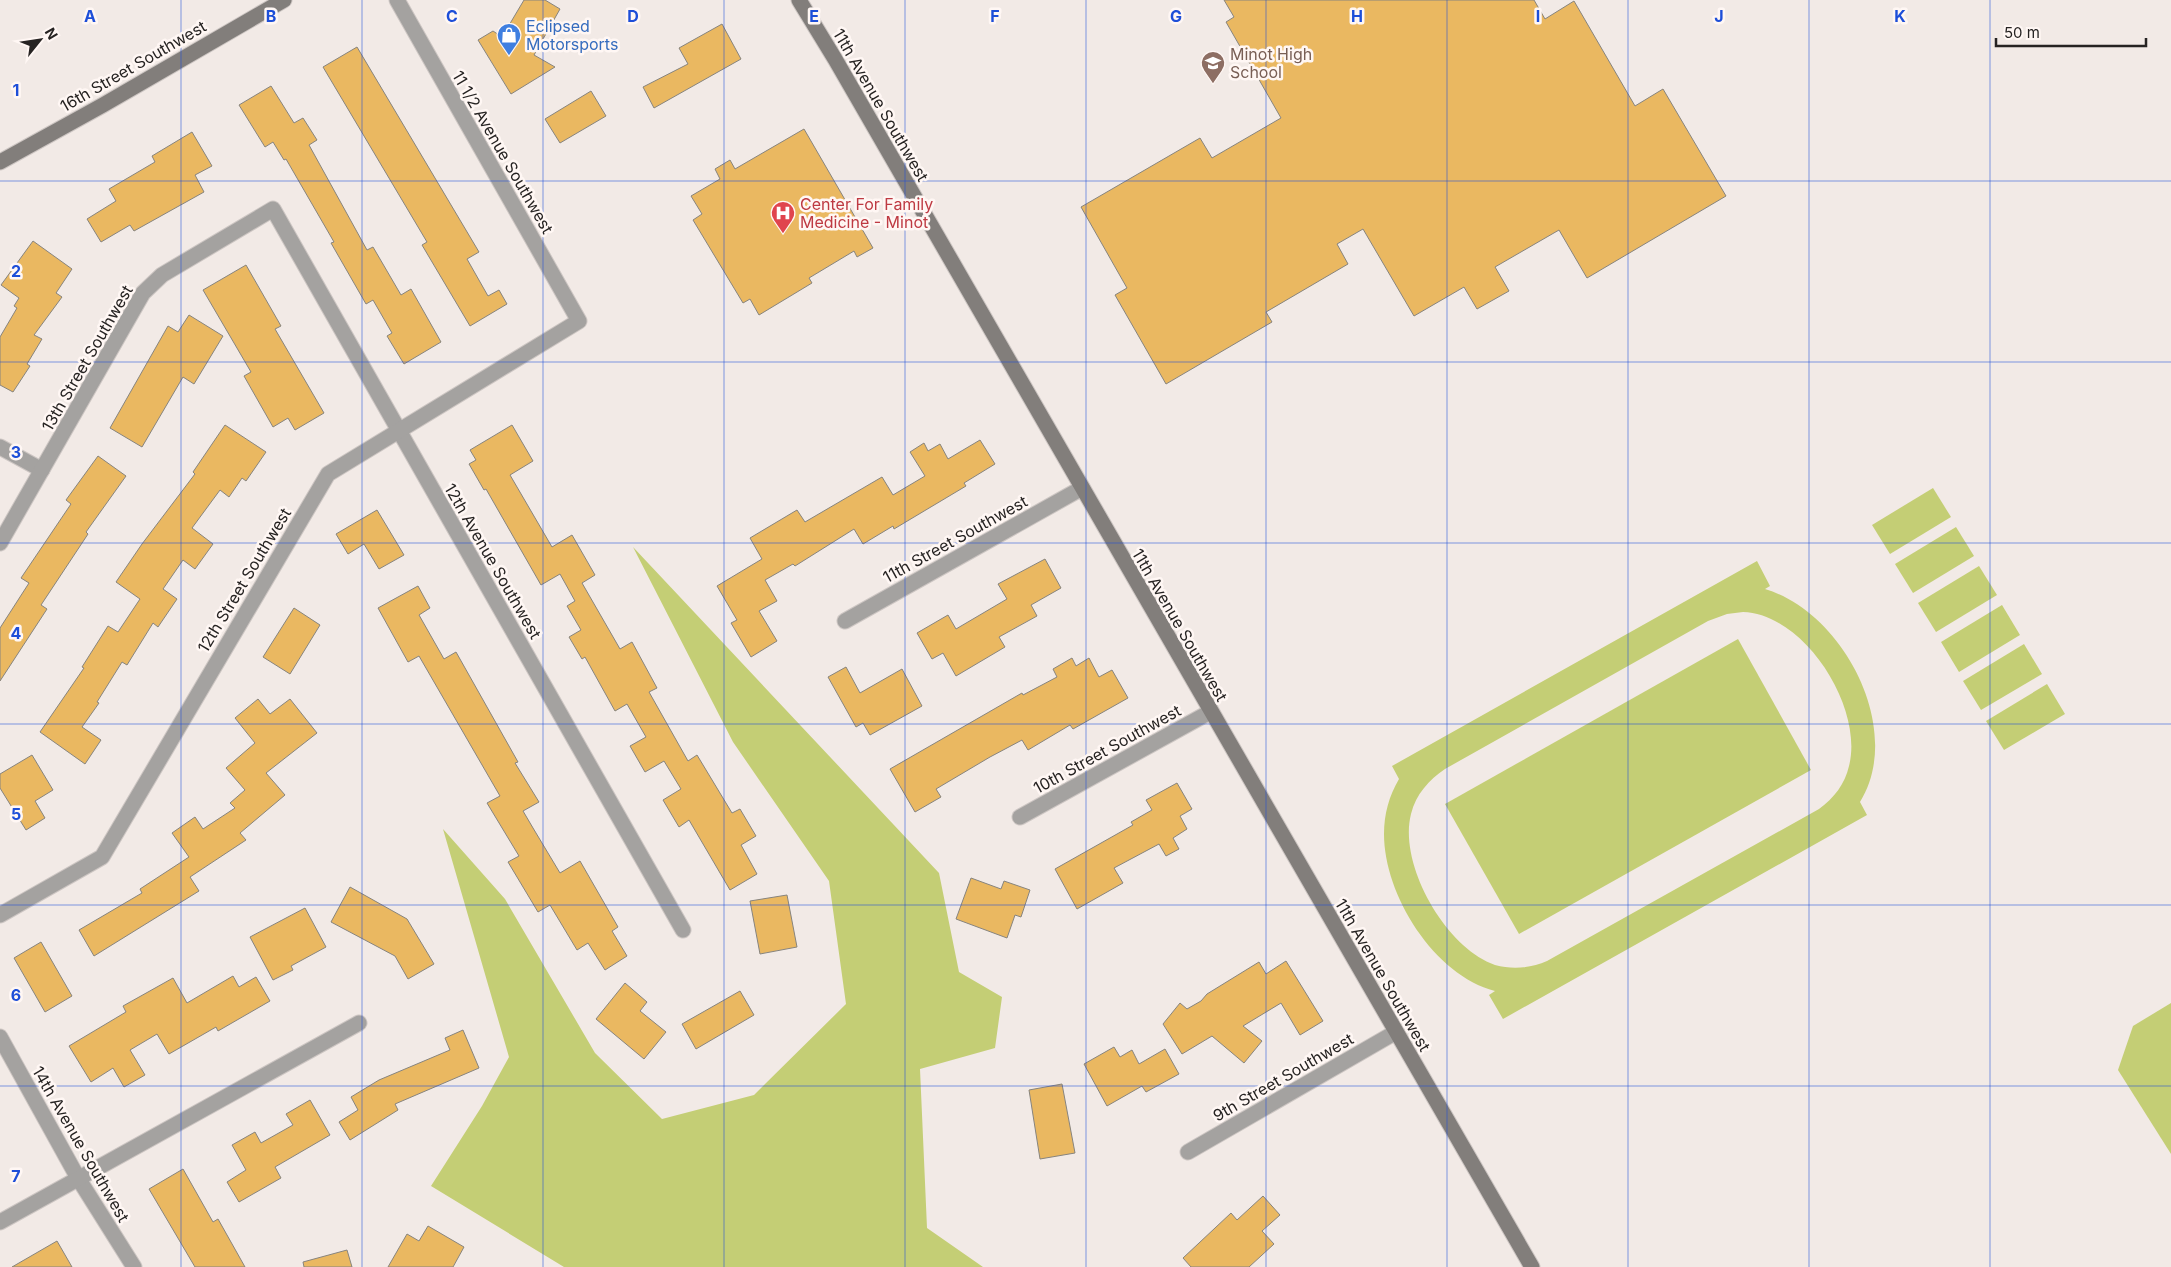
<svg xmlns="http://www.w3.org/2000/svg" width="2171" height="1267" font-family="Inter,sans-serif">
	<rect width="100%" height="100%" fill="#f2eae6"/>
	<g fill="#c4ce75" fill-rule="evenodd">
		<path d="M 1933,488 L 1951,517 L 1890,554 L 1872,525 Z"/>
		<path d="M 1956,527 L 1974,556 L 1913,593 L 1895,564 Z"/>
		<path d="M 633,547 L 939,873 L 959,972 L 1002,997 L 995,1048 L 920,1069 L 927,1228 L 983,1267 L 564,1267 L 431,1186 L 482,1106 L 509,1057 L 443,829 L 505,899 L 595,1053 L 662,1119 L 754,1095 L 846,1004 L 829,881 L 733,742 Z"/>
		<path d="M 1757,561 L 1770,586 L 1765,589 C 1843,612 1905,729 1860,802 L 1867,815 L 1503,1019 L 1489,995 L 1495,991 C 1434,975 1384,895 1384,834 C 1384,814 1389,796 1399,779 L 1392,766 ZM 1743,612 C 1805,614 1864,708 1849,766 C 1845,784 1834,798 1819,809 L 1547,961 C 1531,968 1513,970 1495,965 C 1446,948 1398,865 1411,814 C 1416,794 1429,780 1445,769 L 1708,621 L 1727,614 Z"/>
		<path d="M 1979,566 L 1997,595 L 1936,632 L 1918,603 Z"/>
		<path d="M 2002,605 L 2020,635 L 1959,672 L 1941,642 Z"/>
		<path d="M 1738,639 L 1811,770 L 1519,934 L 1445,804 Z"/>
		<path d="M 2024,644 L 2042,674 L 1981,710 L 1963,681 Z"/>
		<path d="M 2047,684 L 2065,714 L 2004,750 L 1986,721 Z"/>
		<path d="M 2171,1003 L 2171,1154 L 2118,1070 L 2133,1026 Z"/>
	</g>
	<g fill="#eab861" stroke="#87847e">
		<path d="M 524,0 L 545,0 L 560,9 L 534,55 L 555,67 L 511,94 L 478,40 L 493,31 L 502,37 Z"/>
		<path d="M 1224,0 L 1534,0 L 1545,19 L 1574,1 L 1635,106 L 1663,89 L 1726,196 L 1587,278 L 1559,230 L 1495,267 L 1509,291 L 1477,309 L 1464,287 L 1414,316 L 1363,229 L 1337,244 L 1348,264 L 1266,312 L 1272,322 L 1166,384 L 1115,295 L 1127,288 L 1081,207 L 1200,138 L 1212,158 L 1281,118 L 1226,22 L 1234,17 Z"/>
		<path d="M 722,24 L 741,59 L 654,108 L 643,87 L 688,64 L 679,48 Z"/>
		<path d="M 357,47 L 479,252 L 467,259 L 488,296 L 499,290 L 507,304 L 470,326 L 422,245 L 427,242 L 323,67 Z"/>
		<path d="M 271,86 L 294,123 L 303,118 L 317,140 L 309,145 L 367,250 L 373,247 L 401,295 L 411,289 L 441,342 L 404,364 L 387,336 L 392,333 L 373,300 L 366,304 L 331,243 L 334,242 L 286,159 L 284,160 L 273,142 L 265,147 L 239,105 Z"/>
		<path d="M 591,91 L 606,116 L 560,143 L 545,119 Z"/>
		<path d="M 804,129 L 873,248 L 857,257 L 854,251 L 809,278 L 812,283 L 759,315 L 750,299 L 743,303 L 693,220 L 702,214 L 691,196 L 720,179 L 715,169 L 730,160 L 735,169 Z"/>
		<path d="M 192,132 L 212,166 L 195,175 L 204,192 L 134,231 L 130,225 L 101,242 L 87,219 L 116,201 L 109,189 L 155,162 L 152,156 Z"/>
		<path d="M 33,241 L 72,269 L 56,293 L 62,297 L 34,335 L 42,339 L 27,364 L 30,366 L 13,392 L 0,385 L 0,337 L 17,308 L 14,306 L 19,298 L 1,285 Z"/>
		<path d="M 246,265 L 281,326 L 275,329 L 324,413 L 295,430 L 288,418 L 273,427 L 244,376 L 251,372 L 203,290 Z"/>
		<path d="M 189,315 L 223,336 L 194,384 L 183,377 L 142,447 L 110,428 L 168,326 L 178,332 Z"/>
		<path d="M 225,425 L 266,452 L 246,481 L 242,478 L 229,497 L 220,490 L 192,528 L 213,544 L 195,569 L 183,560 L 163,589 L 177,599 L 158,627 L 153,623 L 127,665 L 122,662 L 97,702 L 99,703 L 82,727 L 101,740 L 85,764 L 40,732 L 84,668 L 82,667 L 108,626 L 118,632 L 140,599 L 116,582 L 142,544 L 195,474 L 193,472 Z"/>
		<path d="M 512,425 L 533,461 L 510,475 L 552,547 L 572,535 L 595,575 L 582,583 L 620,649 L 632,642 L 657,688 L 649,692 L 688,761 L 697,755 L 732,813 L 740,809 L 756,836 L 741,845 L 757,874 L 730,890 L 689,820 L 679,827 L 663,800 L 681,789 L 664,761 L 645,772 L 630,746 L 646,737 L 627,704 L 615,711 L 585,657 L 582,659 L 569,637 L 581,630 L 567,606 L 575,601 L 560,574 L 541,585 L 486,489 L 484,490 L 469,464 L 476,460 L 470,450 Z"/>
		<path d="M 980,440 L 995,464 L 964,483 L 966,486 L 894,529 L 893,526 L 863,544 L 854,529 L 795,566 L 793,564 L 765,580 L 777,601 L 759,611 L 777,641 L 751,657 L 731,623 L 737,620 L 717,586 L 762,559 L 750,538 L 797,510 L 805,522 L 882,477 L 893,495 L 925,476 L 910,452 L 924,443 L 928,451 L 940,444 L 948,459 Z"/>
		<path d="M 98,456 L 126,476 L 86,532 L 88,534 L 41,605 L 47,609 L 0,681 L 0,628 L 29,583 L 21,578 L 71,504 L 66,500 Z"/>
		<path d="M 377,510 L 404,555 L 379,569 L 364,544 L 348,554 L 336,534 Z"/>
		<path d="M 1045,559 L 1061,588 L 1031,605 L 1037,616 L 999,637 L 1005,647 L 956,676 L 943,653 L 932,659 L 917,633 L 948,615 L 956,629 L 1007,599 L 998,584 Z"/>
		<path d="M 418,586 L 430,608 L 419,615 L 444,659 L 456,652 L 518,762 L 515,763 L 539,802 L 523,811 L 533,828 L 560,873 L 580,861 L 618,927 L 612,931 L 627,956 L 605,970 L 588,943 L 577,950 L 550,905 L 538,912 L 508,862 L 519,856 L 487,803 L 500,796 L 419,656 L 408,662 L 378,608 Z"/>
		<path d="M 294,608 L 320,625 L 290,674 L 263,657 Z"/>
		<path d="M 1072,658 L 1076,666 L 1089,658 L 1099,677 L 1112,670 L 1128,698 L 1073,729 L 1070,725 L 1028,750 L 1022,740 L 990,757 L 936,789 L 941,797 L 915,812 L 890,769 L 1022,693 L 1023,695 L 1057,677 L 1053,669 Z"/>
		<path d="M 846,667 L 860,693 L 902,669 L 922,706 L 870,735 L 863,723 L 856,727 L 828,677 Z"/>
		<path d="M 258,699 L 270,714 L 290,699 L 317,733 L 266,773 L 285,795 L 240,833 L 246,840 L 190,877 L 199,891 L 94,956 L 79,930 L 142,893 L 140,889 L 189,857 L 172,833 L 195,817 L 203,829 L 235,808 L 230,803 L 245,790 L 226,768 L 255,743 L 235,718 Z"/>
		<path d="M 32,755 L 53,790 L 35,801 L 45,818 L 26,830 L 0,788 L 0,774 Z"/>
		<path d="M 1177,783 L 1192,809 L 1180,816 L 1187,829 L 1173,838 L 1179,849 L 1166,856 L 1159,844 L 1114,868 L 1123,883 L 1077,909 L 1055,869 L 1133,825 L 1131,822 L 1152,810 L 1146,800 Z"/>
		<path d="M 971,878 L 1001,889 L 1004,881 L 1030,890 L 1021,917 L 1015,915 L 1007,938 L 956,919 Z"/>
		<path d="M 350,887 L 407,919 L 434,964 L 408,979 L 395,956 L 331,922 Z"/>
		<path d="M 787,895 L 797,947 L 760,954 L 750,901 Z"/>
		<path d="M 305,908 L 326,947 L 291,966 L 293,970 L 273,980 L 250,937 Z"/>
		<path d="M 41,942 L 72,996 L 45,1012 L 14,958 Z"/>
		<path d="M 1286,961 L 1323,1021 L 1300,1035 L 1281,1003 L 1243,1026 L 1262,1041 L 1244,1063 L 1212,1036 L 1182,1054 L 1163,1024 L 1180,1003 L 1187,1009 L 1201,1001 L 1207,994 L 1259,962 L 1266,974 Z"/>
		<path d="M 233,976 L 239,987 L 256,977 L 270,1001 L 218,1031 L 216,1027 L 169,1054 L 157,1034 L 130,1050 L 145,1075 L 124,1087 L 113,1068 L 91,1082 L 69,1046 L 126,1012 L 123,1006 L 173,978 L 187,1003 Z"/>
		<path d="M 625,983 L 647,1002 L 640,1011 L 666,1032 L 644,1059 L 596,1019 Z"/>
		<path d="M 740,991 L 754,1015 L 696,1049 L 682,1024 Z"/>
		<path d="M 463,1030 L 479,1068 L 395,1104 L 398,1110 L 350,1140 L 339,1122 L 358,1110 L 351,1097 L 379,1080 L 450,1050 L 445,1038 Z"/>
		<path d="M 1114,1047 L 1120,1057 L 1132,1050 L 1139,1064 L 1165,1049 L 1179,1074 L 1146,1092 L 1142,1086 L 1107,1106 L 1084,1064 Z"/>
		<path d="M 1062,1084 L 1075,1153 L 1040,1159 L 1029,1090 Z"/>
		<path d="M 310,1100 L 330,1135 L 275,1167 L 281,1178 L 239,1202 L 227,1182 L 246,1170 L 232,1145 L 255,1132 L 261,1143 L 293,1125 L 286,1114 Z"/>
		<path d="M 183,1169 L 213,1222 L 218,1219 L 245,1267 L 195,1267 L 149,1189 Z"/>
		<path d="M 1263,1196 L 1280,1215 L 1262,1231 L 1274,1244 L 1249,1267 L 1191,1267 L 1183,1258 L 1231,1213 L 1237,1220 Z"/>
		<path d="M 428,1226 L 464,1247 L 453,1267 L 388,1267 L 407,1234 L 419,1241 Z"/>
		<path d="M 57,1241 L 72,1267 L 12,1267 Z"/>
		<path d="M 347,1250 L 352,1267 L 304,1267 L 303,1262 Z"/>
	</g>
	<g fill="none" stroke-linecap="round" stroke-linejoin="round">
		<g stroke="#cdc6c3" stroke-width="17">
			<g id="street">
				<path d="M 0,447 L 42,470"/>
				<path d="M 0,543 L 143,293 L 162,275 L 273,209 L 683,930"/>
				<path d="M 845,621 L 1082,488"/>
				<path d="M 1020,817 L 1210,712"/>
				<path d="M 0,915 L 102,857 L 328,474 L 579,321 L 397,0"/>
				<path d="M 0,1037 L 78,1178 L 134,1267"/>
				<path d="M 1188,1152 L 1396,1032"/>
				<path d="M 0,1222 L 359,1023"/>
			</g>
		</g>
		<g stroke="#cdc6c3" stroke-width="17">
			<g id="secondary">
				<path d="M 799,0 L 835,59 L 1532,1267"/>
				<path d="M 0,162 L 103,105 L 284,0"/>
			</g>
		</g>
		<use href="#street" stroke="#a4a2a0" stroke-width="15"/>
		<use href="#secondary" stroke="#827e7b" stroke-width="15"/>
	</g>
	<path fill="none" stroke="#1d4ed8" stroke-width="1" stroke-opacity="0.55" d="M 181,0 L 181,1267M 362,0 L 362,1267M 543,0 L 543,1267M 724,0 L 724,1267M 905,0 L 905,1267M 1086,0 L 1086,1267M 1266,0 L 1266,1267M 1447,0 L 1447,1267M 1628,0 L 1628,1267M 1809,0 L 1809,1267M 1990,0 L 1990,1267M 0,181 L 2171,181M 0,362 L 2171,362M 0,543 L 2171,543M 0,724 L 2171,724M 0,905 L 2171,905M 0,1086 L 2171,1086"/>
	<defs>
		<g id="shop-pin" transform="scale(1.25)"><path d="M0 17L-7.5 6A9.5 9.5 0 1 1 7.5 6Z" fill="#3f7fe0" stroke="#fff7f4"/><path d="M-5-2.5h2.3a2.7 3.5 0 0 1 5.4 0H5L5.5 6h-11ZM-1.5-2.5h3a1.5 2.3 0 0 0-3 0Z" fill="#fff"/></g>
		<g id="school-pin" transform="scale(1.25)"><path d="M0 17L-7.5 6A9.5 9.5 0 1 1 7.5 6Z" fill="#8d6e63" stroke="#fff7f4"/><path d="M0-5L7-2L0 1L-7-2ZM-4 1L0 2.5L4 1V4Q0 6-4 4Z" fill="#fff"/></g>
		<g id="hospital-pin" transform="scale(1.25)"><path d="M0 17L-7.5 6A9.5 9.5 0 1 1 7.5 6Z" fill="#e0444e" stroke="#fff7f4"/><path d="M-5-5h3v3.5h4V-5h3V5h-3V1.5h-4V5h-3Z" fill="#fff"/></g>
	</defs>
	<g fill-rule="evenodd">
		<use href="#shop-pin" x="509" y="35"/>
		<use href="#school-pin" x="1213" y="63"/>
		<use href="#hospital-pin" x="783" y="213"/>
	</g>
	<g text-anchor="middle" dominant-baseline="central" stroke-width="5" stroke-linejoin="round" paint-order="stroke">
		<g font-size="16" fill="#366cbe" stroke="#fff7f4" text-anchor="start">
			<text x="526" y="26">Eclipsed<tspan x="526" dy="18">Motorsports</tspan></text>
		</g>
		<g font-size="16" fill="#785e54" stroke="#fff7f4" text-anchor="start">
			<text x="1230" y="54">Minot High<tspan x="1230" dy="18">School</tspan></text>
		</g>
		<g font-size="16" fill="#262322" stroke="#fff7f4">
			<text transform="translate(133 66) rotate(-30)">16th Street Southwest</text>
			<text transform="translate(881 105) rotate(60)">11th Avenue Southwest</text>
			<text transform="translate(503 152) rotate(60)">11 1/2 Avenue Southwest</text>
			<text transform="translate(87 358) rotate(-60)">13th Street Southwest</text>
			<text transform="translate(955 539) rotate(-29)">11th Street Southwest</text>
			<text transform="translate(493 561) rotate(60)">12th Avenue Southwest</text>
			<text transform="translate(244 580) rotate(-59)">12th Street Southwest</text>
			<text transform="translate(1180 625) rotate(60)">11th Avenue Southwest</text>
			<text transform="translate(1107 749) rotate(-29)">10th Street Southwest</text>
			<text transform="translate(1383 975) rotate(60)">11th Avenue Southwest</text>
			<text transform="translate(1283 1077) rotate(-30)">9th Street Southwest</text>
			<text transform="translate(81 1144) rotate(60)">14th Avenue Southwest</text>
		</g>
		<g font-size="16" fill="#be3a42" stroke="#fff7f4" text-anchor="start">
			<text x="800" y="204">Center For Family<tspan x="800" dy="18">Medicine - Minot</tspan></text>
		</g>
	</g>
	<g font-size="16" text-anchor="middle" font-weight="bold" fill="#1d4ed8" stroke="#fff7f4" stroke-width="5" stroke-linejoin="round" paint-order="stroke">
		<text x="90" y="22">A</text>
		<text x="271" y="22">B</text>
		<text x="452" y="22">C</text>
		<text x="633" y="22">D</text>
		<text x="814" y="22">E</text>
		<text x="995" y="22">F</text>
		<text x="1176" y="22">G</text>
		<text x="1357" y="22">H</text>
		<text x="1538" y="22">I</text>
		<text x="1719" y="22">J</text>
		<text x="1900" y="22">K</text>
		<text x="16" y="96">1</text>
		<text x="16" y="277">2</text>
		<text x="16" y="458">3</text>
		<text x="16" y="639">4</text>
		<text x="16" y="820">5</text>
		<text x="16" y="1001">6</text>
		<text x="16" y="1182">7</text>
	</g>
	<g transform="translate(40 40) rotate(60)" stroke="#fff7f4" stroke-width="4" paint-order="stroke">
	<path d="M0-4L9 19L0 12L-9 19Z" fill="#262322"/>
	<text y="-8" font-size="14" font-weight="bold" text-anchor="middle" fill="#262322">N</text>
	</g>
	<path d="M1996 38v8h150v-8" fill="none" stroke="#262322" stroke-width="2.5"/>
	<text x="2004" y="38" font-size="15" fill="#262322" stroke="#fff7f4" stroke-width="4" paint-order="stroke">50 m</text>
</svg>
